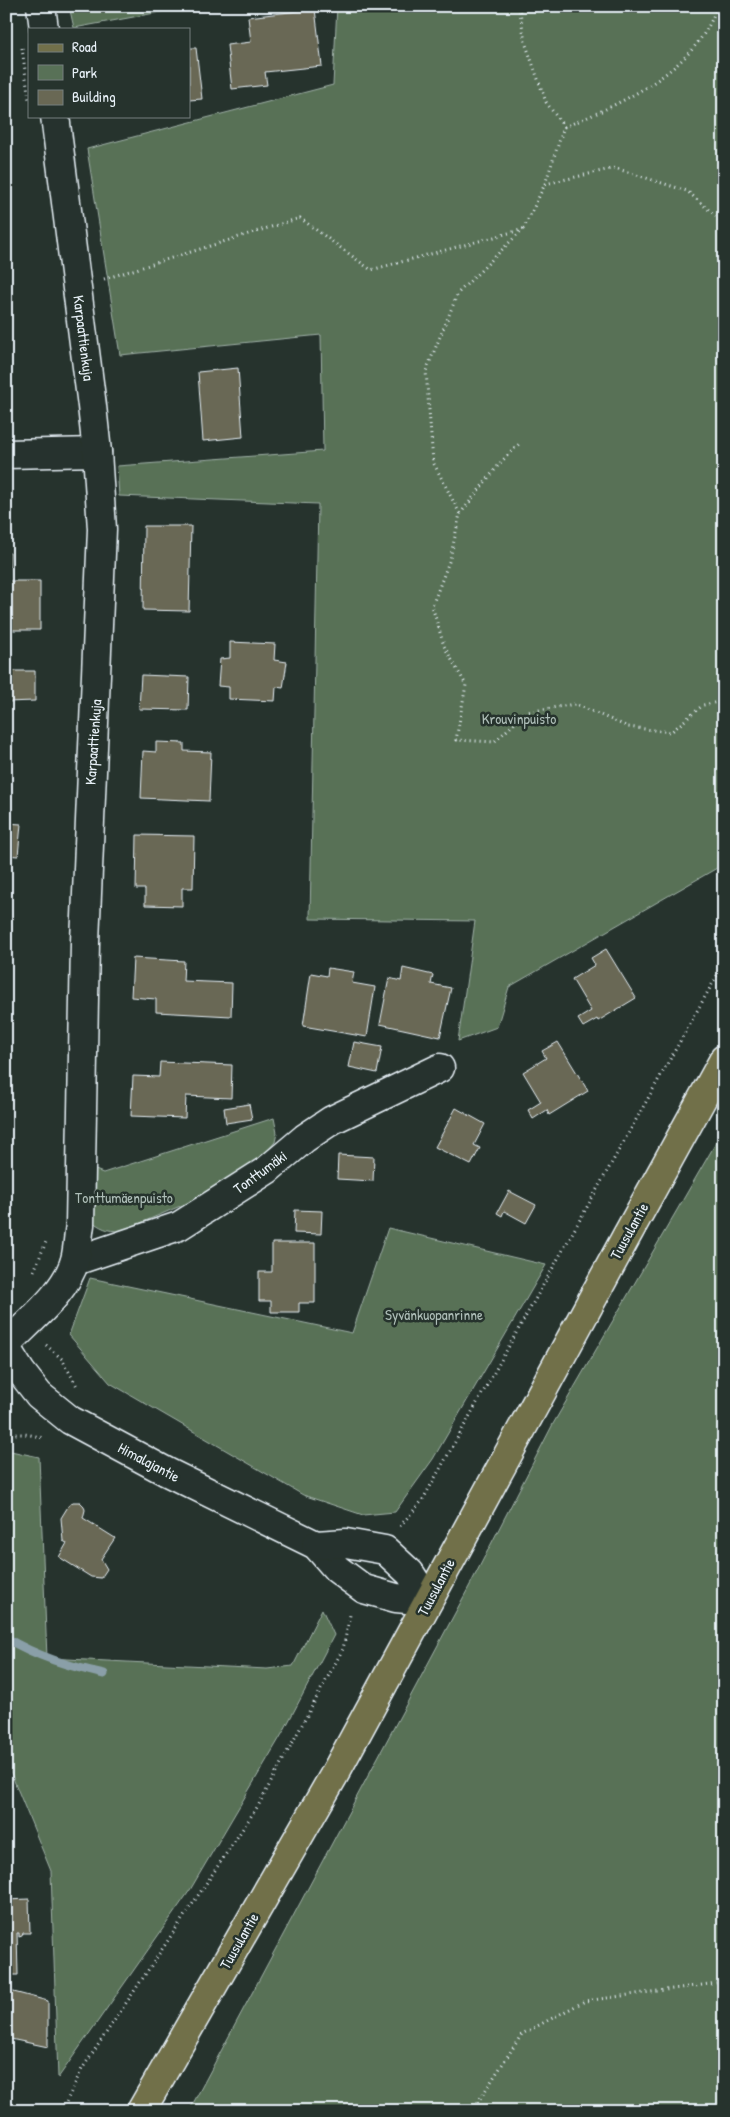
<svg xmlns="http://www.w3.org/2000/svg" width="730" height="2117" font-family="'Patrick Hand',sans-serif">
	<rect width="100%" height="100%" fill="#26332d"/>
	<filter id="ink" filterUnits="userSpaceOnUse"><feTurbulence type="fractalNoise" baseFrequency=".02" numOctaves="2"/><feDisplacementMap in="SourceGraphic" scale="10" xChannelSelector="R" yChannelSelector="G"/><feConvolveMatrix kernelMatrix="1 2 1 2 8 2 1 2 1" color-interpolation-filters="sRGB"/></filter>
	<g filter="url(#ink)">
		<g fill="#587157" stroke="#a0b1a8">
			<path d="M 69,6 L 193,6 L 74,28 Z"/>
			<path d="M 337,6 L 724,6 L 724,864 L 509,987 L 497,1027 L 458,1041 L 475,921 L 310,919 L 318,504 L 119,496 L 117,466 L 323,451 L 321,335 L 120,355 L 87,149 L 333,85 Z"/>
			<path d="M 274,1118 L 277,1133 L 275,1142 L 262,1157 L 192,1201 L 124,1230 C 111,1232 104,1230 93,1222 L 93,1169 L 103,1173 Z"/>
			<path d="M 724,1129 L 724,2111 L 189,2111 L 470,1585 L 553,1424 Z"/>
			<path d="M 388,1228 L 546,1265 L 433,1459 L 395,1512 L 363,1515 L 303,1495 L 110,1383 L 69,1335 L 90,1278 L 352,1333 Z"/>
			<path d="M 6,1450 L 39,1457 L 47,1658 L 267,1669 L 293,1666 L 322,1609 L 334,1635 L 282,1734 L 190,1890 L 58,2078 L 51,1871 L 6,1761 Z"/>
		</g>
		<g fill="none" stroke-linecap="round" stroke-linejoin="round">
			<path stroke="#8a9fa8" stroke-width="9" d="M 6,1638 C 38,1657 69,1666 104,1674"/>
		</g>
		<g fill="#696854" stroke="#e8f1f8">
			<path d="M 315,9 L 322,66 L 265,72 L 267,85 L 232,89 L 227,45 L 251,42 L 248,17 Z"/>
			<path d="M 189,48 L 196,48 L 202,99 L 189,100 Z"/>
			<path d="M 6,362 L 9,386 L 6,386 Z"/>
			<path d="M 238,368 L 243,437 L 203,441 L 198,372 Z"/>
			<path d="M 144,526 L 191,526 L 189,611 L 143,610 Z"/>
			<path d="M 6,553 L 10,553 L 9,581 L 40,581 L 40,630 L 6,630 Z"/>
			<path d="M 230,642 L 275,644 L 274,660 L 287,662 L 283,688 L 276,687 L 275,701 L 229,699 L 229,687 L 218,686 L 220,659 L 230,658 Z"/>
			<path d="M 6,671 L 35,671 L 35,701 L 6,702 Z"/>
			<path d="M 141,675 L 189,677 L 188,710 L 139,709 Z"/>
			<path d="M 156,742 L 184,743 L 184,751 L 211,752 L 209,801 L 141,798 L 143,751 L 156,752 Z"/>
			<path d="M 6,823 L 21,824 L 18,856 L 6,855 Z"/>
			<path d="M 137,835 L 194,836 L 193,888 L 182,888 L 182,906 L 145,905 L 145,889 L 136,889 Z"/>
			<path d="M 606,949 L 636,998 L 598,1021 L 597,1019 L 583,1027 L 578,1019 L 591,1011 L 572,979 L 595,965 L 591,958 Z"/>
			<path d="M 133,958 L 184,961 L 183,981 L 232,983 L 231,1016 L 156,1012 L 156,999 L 131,997 Z"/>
			<path d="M 328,968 L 354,972 L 352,983 L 375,987 L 367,1037 L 303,1026 L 311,973 L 327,976 Z"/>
			<path d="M 403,968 L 433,975 L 431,984 L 451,988 L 440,1037 L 380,1024 L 389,978 L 401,981 Z"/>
			<path d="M 354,1042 L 382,1047 L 377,1073 L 349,1067 Z"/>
			<path d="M 558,1042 L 588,1091 L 549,1115 L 547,1110 L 533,1119 L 528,1110 L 541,1102 L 523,1072 L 546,1058 L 542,1051 Z"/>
			<path d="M 160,1062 L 232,1065 L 231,1098 L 186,1096 L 185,1118 L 131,1116 L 133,1076 L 159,1077 Z"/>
			<path d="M 249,1104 L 252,1119 L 226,1123 L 224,1108 Z"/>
			<path d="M 456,1108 L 485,1124 L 474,1145 L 480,1148 L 471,1165 L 435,1147 Z"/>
			<path d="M 338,1155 L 374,1157 L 373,1181 L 337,1179 Z"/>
			<path d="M 509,1191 L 536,1205 L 526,1223 L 504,1211 L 502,1216 L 497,1213 Z"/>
			<path d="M 295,1210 L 322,1211 L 321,1234 L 294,1233 Z"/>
			<path d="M 272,1243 L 315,1243 L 315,1303 L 299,1303 L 299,1312 L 271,1312 L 271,1301 L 259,1301 L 259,1272 L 272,1272 Z"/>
			<path d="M 73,1502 L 80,1502 L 84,1506 L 85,1510 L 83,1518 L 115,1538 L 101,1559 L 107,1569 L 101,1578 L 91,1577 L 59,1557 L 67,1543 L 63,1541 L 61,1518 L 69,1505 Z"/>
			<path d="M 29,1899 L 30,1933 L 23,1933 L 22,1936 L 19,1937 L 19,1933 L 17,1933 L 18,1975 L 6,1975 L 6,1900 Z"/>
			<path d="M 6,1990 L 48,2001 L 48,2047 L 6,2038 Z"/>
		</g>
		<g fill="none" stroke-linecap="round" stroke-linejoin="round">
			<g stroke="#e8f1f8" stroke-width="31">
				<g id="minor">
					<path d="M 41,6 L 44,29"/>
					<path d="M 6,454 L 97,452"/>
					<path d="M 75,1261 L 179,1226 L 267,1170 L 305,1138 L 332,1120 L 440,1068"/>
					<path d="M 6,1345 C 29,1321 66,1293 75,1260 C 78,1249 78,1236 80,1225 L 85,942 L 102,529 L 97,452 L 92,406 L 55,116"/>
					<path d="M 6,1348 L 21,1372 L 39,1395 L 70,1420 L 167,1472 L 316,1545 L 337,1569 L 364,1589 L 396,1598 L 428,1601"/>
					<path d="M 316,1545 L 346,1543 L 385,1550 L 410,1573 L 428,1601"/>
				</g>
			</g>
			<g stroke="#e8f1f8" stroke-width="31">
				<path id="major" d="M 141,2111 L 333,1777 L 626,1237 L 724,1059"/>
			</g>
			<g stroke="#e8f1f8" stroke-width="3" stroke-dasharray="1 4" stroke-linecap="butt">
				<path d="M 519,6 L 525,42 L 546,102 L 564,127 L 545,184 L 524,228 L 458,293 L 426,371 L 433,462 L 460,514 L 450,559 L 432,606 L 444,646 L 466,685 L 456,740 L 494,742 L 527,712 L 575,704 L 628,727 L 671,732 L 703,705 L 724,701"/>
				<path d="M 22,48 L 29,100"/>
				<path d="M 564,127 C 621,104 697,70 717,6"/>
				<path d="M 545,184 L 615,168 L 687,191 L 724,223"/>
				<path d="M 104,279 L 300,218 L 371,270 L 524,229"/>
				<path d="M 460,514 L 501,462 L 519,444"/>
				<path d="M 34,1271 L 46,1242"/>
				<path d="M 46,1345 L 62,1359 L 78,1388"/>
				<path d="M 6,1437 C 17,1431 32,1435 43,1438"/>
				<path d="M 400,1526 L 422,1501 L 724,963"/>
				<path d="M 62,2111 L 82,2069 L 258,1806 L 343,1649 L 350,1615"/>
				<path d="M 472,2111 L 522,2034 L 585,2001 L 724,1982"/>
			</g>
			<use href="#minor" stroke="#26332d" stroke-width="28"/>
			<use href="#major" stroke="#71704a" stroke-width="28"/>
		</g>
	</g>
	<g text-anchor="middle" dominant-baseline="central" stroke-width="5" stroke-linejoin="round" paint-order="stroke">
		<g font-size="15" fill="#e8f1f8" stroke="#26332d">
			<text transform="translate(84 338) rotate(83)">Karpaattienkuja</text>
			<text transform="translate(93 742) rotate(-86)">Karpaattienkuja</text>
			<text transform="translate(260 1172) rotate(-36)">Tonttumäki</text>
			<text transform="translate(629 1231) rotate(-61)">Tuusulantie</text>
			<text transform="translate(149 1462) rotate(28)">Himalajantie</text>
			<text transform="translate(436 1587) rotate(-62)">Tuusulantie</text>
			<text transform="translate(239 1941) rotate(-60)">Tuusulantie</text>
		</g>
		<g font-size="15" fill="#aebeb8" stroke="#26332d">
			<text x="519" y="718">Krouvinpuisto</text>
			<text x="124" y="1197">Tonttumäenpuisto</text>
			<text x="434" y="1314">Syvänkuopanrinne</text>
		</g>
	</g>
	<rect width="730" height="2117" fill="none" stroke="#26332d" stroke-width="25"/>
	<rect x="12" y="12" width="705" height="2092" fill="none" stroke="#e8f1f8" stroke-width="2" filter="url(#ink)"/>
	<rect x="28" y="28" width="162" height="90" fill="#26332d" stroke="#747f7e"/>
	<rect x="38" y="44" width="25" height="8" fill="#71704a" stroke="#747f7e"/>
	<text x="72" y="52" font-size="15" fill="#e8f1f8">Road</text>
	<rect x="38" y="65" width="25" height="15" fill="#587157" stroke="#747f7e"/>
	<text x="72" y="78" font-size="15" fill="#e8f1f8">Park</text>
	<rect x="38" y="90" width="25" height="15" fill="#696854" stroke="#747f7e"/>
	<text x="72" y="102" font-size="15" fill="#e8f1f8">Building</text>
</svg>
